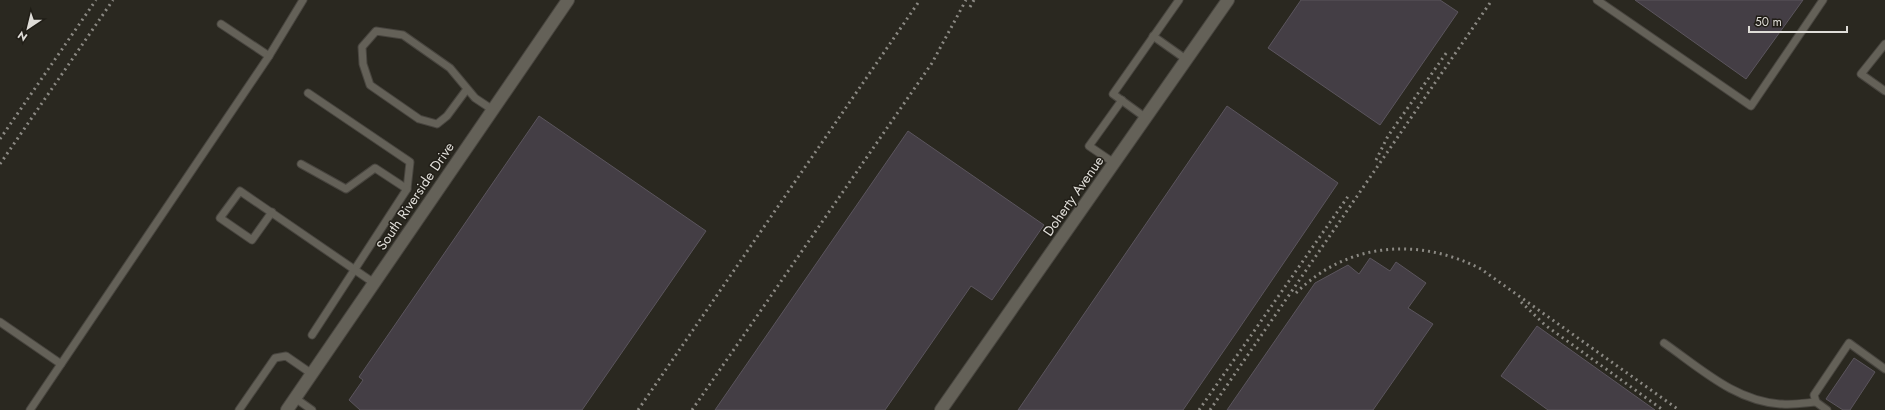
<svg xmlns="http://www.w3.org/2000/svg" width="1885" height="410" font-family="Jost,sans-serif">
	<rect width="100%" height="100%" fill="#2a2820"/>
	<g fill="#443e45" stroke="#5b555d">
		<path d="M 1301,0 L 1440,0 L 1458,12 L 1380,125 L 1268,48 Z"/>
		<path d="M 1635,0 L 1803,0 L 1746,79 Z"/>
		<path d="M 1227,106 L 1338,183 L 1236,333 L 1183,410 L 1018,410 Z"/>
		<path d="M 539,116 L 706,231 L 582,410 L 360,410 L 349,400 L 363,380 L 359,377 Z"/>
		<path d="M 908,131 L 1044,225 L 992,300 L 971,286 L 885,410 L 715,410 Z"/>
		<path d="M 1370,258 L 1390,271 L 1396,262 L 1426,283 L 1408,308 L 1433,324 L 1373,410 L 1227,410 L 1315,283 L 1348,265 L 1359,274 Z"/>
		<path d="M 1537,326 L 1655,410 L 1548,410 L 1501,376 Z"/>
		<path d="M 1854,358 L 1875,372 L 1850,410 L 1843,410 L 1826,399 Z"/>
	</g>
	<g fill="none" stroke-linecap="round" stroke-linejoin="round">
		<g stroke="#48453f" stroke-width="9">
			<g id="lane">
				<path d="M 1597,0 L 1751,106 L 1823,0"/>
				<path d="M 221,24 L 269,56"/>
				<path d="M 1153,36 L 1187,60"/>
				<path d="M 1885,44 L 1861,74 L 1885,91"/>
				<path d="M 467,89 L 447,116 L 437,124 L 419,119 L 370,85 L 363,64 L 362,47 L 376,31 L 403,35 L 450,68 L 475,98 L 493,110"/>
				<path d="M 308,93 L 410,162 L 407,189 L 312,335"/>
				<path d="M 1146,118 L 1113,94 L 1179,0"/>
				<path d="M 1114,163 L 1089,146 L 1122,100"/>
				<path d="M 301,164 L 346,189 L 375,168 L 407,189"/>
				<path d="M 272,212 L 252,240 L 220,218 L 240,191 L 374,283"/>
				<path d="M 0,322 L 61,364"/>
				<path d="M 1664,343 C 1700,368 1736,402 1782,404 C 1794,405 1805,403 1816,402"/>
				<path d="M 295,398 L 312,410"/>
				<path d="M 30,410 L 269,56 L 303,0"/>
				<path d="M 239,410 L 275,358 L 286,356 L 312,374"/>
				<path d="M 1827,410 L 1816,402 L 1814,395 L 1849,343 L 1885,369"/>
			</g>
		</g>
		<g stroke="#48453f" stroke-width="14">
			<g id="street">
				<path d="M 287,410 L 568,0"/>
				<path d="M 941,410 L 1228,0"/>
			</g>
		</g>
		<use href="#lane" stroke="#646158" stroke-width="7"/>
		<use href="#street" stroke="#646158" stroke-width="12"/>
		<g stroke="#8b8983" stroke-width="3" stroke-dasharray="2 4" stroke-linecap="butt">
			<path d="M 970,7 L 974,0"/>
			<path d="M 0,139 L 96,0"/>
			<path d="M 1376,160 L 1388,136 L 1447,52"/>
			<path d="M 0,164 L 113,0"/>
			<path d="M 1296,293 C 1347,242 1419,237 1481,269 L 1679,410"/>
			<path d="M 1521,302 L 1545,325 L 1663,410"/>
			<path d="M 638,410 L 920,0"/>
			<path d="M 692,410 L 932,63 L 966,0"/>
			<path d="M 1199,410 L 1349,195"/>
			<path d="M 1210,410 L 1492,0"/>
		</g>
	</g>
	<g text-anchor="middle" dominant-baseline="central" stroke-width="3" stroke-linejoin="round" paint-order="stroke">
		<g font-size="14" fill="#dfddd8" stroke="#211e17">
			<text transform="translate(415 196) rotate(-56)">South Riverside Drive</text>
			<text transform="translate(1073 196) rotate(-55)">Doherty Avenue</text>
		</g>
	</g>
	<g transform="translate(28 28) rotate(215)" stroke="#211e17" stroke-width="3" paint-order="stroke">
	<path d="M0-3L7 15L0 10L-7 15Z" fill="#dfddd8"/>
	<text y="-6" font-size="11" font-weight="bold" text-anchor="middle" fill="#dfddd8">N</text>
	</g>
	<path d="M1749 26v6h98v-6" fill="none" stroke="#dfddd8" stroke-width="2"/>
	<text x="1755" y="26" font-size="12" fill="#dfddd8" stroke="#211e17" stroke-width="3" paint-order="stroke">50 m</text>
</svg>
